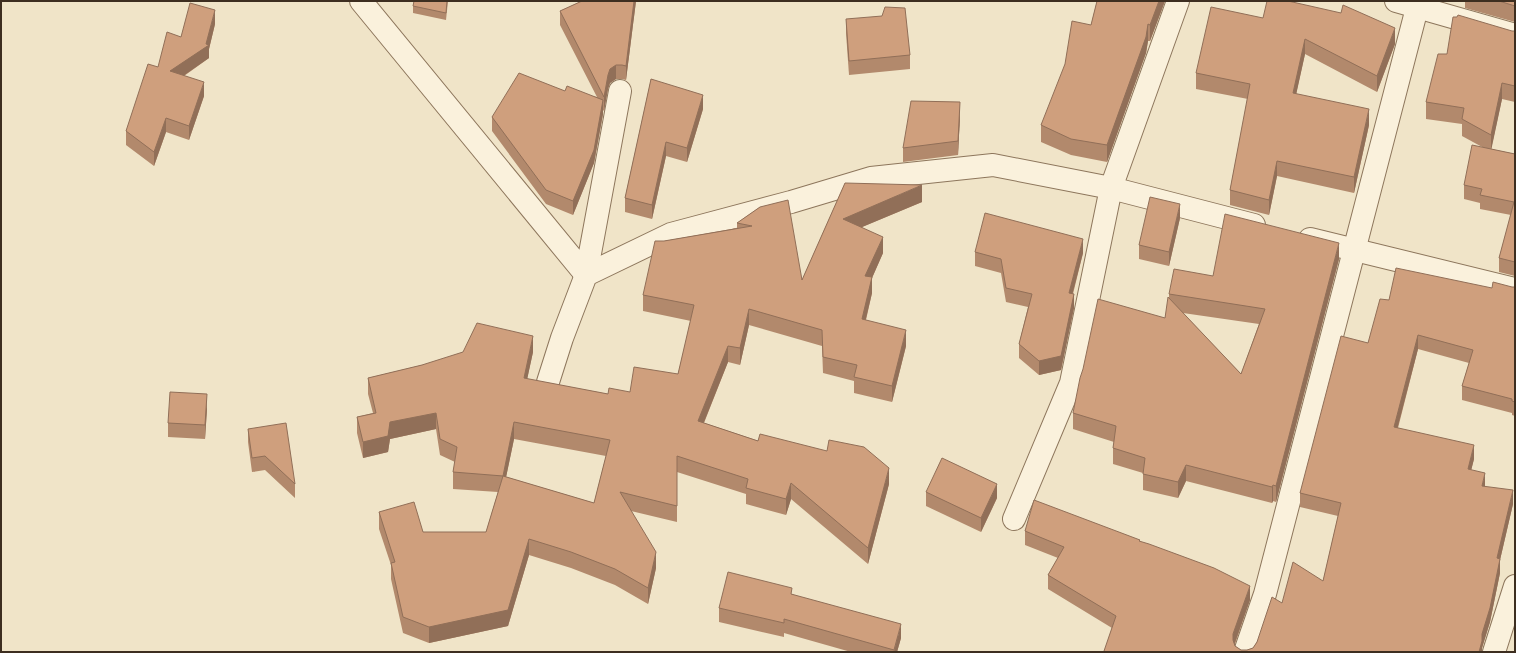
<svg xmlns="http://www.w3.org/2000/svg" width="1516" height="653" font-family="'Playfair Display',serif">
	<rect width="100%" height="100%" fill="#f0e4c8"/>
	<g fill="none" stroke-linecap="round" stroke-linejoin="round">
		<g stroke="#8d765c" stroke-width="24">
			<g id="street">
				<path d="M 361,1 L 586,275 L 620,91"/>
				<path d="M 1396,1 L 1515,35"/>
				<path d="M 1310,239 L 1515,289"/>
				<path d="M 548,382 L 562,338 L 586,275 L 671,234 L 791,202 L 871,178 L 993,165 L 1111,188 L 1254,225"/>
				<path d="M 1014,519 L 1071,383 L 1111,188 L 1178,1"/>
				<path d="M 1245,652 L 1265,594 L 1417,8"/>
				<path d="M 1494,652 L 1515,586"/>
			</g>
		</g>
		<use href="#street" stroke="#faf1dc" stroke-width="22"/>
	</g>
	<g fill="#b2896c" fill-rule="evenodd">
		<path d="M 414,1 L 448,1 L 446,20 L 413,13 L 413,6 Z"/>
		<path d="M 582,1 L 636,1 L 626,80 L 622,79 L 616,79 L 610,83 L 608,89 L 604,111 L 603,110 L 603,114 L 594,163 L 573,215 L 546,204 L 492,131 L 492,117 L 565,91 L 597,97 L 560,25 L 560,11 Z"/>
		<path d="M 1097,1 L 1165,1 L 1150,41 L 1148,41 L 1146,53 L 1107,162 L 1071,155 L 1041,142 L 1041,125 L 1091,25 Z"/>
		<path d="M 1465,1 L 1515,1 L 1515,22 L 1465,8 Z"/>
		<path d="M 1263,18 L 1395,44 L 1377,92 L 1305,54 L 1296,94 L 1369,125 L 1354,193 L 1277,176 L 1269,215 L 1230,205 L 1230,190 L 1248,99 L 1196,89 L 1196,73 Z"/>
		<path d="M 846,19 L 910,55 L 910,69 L 849,75 L 846,33 Z"/>
		<path d="M 215,24 L 209,49 L 209,58 L 184,76 L 204,96 L 189,140 L 166,132 L 154,166 L 126,145 L 126,131 L 158,67 L 181,37 Z"/>
		<path d="M 1512,31 L 1515,31 L 1515,102 L 1502,99 L 1491,149 L 1515,154 L 1515,276 L 1499,272 L 1499,258 L 1511,215 L 1480,209 L 1480,203 L 1464,199 L 1464,185 L 1484,148 L 1462,136 L 1462,124 L 1426,119 L 1426,102 L 1447,54 Z"/>
		<path d="M 651,79 L 703,109 L 687,162 L 666,156 L 652,219 L 625,212 L 625,198 Z"/>
		<path d="M 960,116 L 958,155 L 903,162 L 903,148 Z"/>
		<path d="M 845,183 L 922,202 L 862,227 L 883,253 L 872,278 L 872,293 L 866,320 L 906,346 L 892,402 L 854,393 L 854,381 L 823,373 L 822,346 L 749,325 L 740,365 L 728,362 L 704,423 L 889,484 L 868,564 L 791,499 L 786,515 L 746,504 L 746,494 L 677,472 L 677,522 L 631,511 L 656,568 L 648,604 L 615,585 L 571,568 L 529,555 L 508,626 L 429,643 L 403,633 L 391,579 L 391,565 L 379,529 L 379,512 L 423,532 L 486,532 L 498,492 L 453,489 L 453,472 L 455,462 L 440,455 L 436,429 L 390,439 L 388,452 L 363,458 L 357,433 L 357,417 L 373,413 L 368,394 L 368,378 L 422,365 L 533,352 L 527,379 L 608,394 L 630,392 L 678,374 L 691,321 L 643,311 L 643,295 L 664,241 L 737,228 L 737,223 L 760,207 L 802,280 ZM 514,439 L 606,456 L 594,503 L 506,477 Z"/>
		<path d="M 1180,218 L 1169,266 L 1139,259 L 1139,245 Z"/>
		<path d="M 975,252 L 1083,253 L 1073,294 L 1074,308 L 1061,370 L 1039,375 L 1019,358 L 1019,344 L 1028,307 L 1006,302 L 1001,273 L 975,266 Z"/>
		<path d="M 1339,259 L 1276,502 L 1273,501 L 1272,503 L 1186,481 L 1178,498 L 1143,490 L 1143,473 L 1113,464 L 1113,448 L 1114,442 L 1073,429 L 1073,413 L 1165,318 L 1169,298 L 1169,294 L 1213,276 ZM 1183,313 L 1259,324 L 1241,374 Z"/>
		<path d="M 1515,287 L 1515,416 L 1512,415 L 1512,413 L 1462,400 L 1462,386 L 1469,363 L 1418,349 L 1398,428 L 1474,459 L 1471,470 L 1485,486 L 1513,504 L 1500,560 L 1500,573 L 1490,622 L 1482,648 L 1482,652 L 1104,652 L 1112,628 L 1048,589 L 1048,575 L 1058,558 L 1025,545 L 1025,531 L 1140,542 L 1250,600 L 1235,644 L 1235,646 L 1241,650 L 1247,650 L 1253,648 L 1282,603 L 1323,581 L 1338,516 L 1300,507 L 1300,493 L 1368,343 L 1389,300 L 1492,288 Z"/>
		<path d="M 207,408 L 205,439 L 168,437 L 168,423 Z"/>
		<path d="M 248,429 L 295,484 L 295,498 L 265,470 L 252,472 L 248,442 Z"/>
		<path d="M 926,492 L 997,498 L 981,532 L 926,506 Z"/>
		<path d="M 792,594 L 901,638 L 897,652 L 851,652 L 784,633 L 784,637 L 719,622 L 719,608 Z"/>
	</g>
	<g fill="#916f58">
		<path d="M 634,1 L 636,1 L 626,80 L 626,66 Z"/>
		<path d="M 1159,1 L 1165,1 L 1150,41 L 1150,25 Z"/>
		<path d="M 215,10 L 215,24 L 209,49 L 209,58 L 170,85 L 170,71 L 206,44 Z"/>
		<path d="M 1148,24 L 1148,41 L 1146,53 L 1107,162 L 1107,145 Z"/>
		<path d="M 1395,28 L 1395,44 L 1377,92 L 1377,76 Z"/>
		<path d="M 1305,39 L 1305,54 L 1293,109 L 1293,93 Z"/>
		<path d="M 616,65 L 616,79 L 610,83 L 608,89 L 604,111 L 604,97 L 608,75 L 610,69 Z"/>
		<path d="M 204,82 L 204,96 L 189,140 L 189,126 Z"/>
		<path d="M 1502,83 L 1502,99 L 1491,151 L 1491,135 Z"/>
		<path d="M 703,95 L 703,109 L 687,162 L 687,148 Z"/>
		<path d="M 603,100 L 603,114 L 594,163 L 573,215 L 573,201 Z"/>
		<path d="M 960,102 L 960,116 L 958,155 L 958,141 Z"/>
		<path d="M 1369,109 L 1369,125 L 1354,193 L 1354,177 Z"/>
		<path d="M 166,118 L 166,132 L 154,166 L 154,152 Z"/>
		<path d="M 666,142 L 666,156 L 652,219 L 652,205 Z"/>
		<path d="M 1277,161 L 1277,176 L 1269,215 L 1269,200 Z"/>
		<path d="M 922,185 L 922,202 L 843,235 L 843,219 Z"/>
		<path d="M 1180,204 L 1180,218 L 1169,266 L 1169,252 Z"/>
		<path d="M 883,237 L 883,253 L 872,278 L 872,293 L 862,335 L 862,319 L 865,276 Z"/>
		<path d="M 1083,239 L 1083,253 L 1069,307 L 1069,293 Z"/>
		<path d="M 1339,243 L 1339,259 L 1276,502 L 1276,486 Z"/>
		<path d="M 1074,294 L 1074,308 L 1061,370 L 1039,375 L 1039,361 Z"/>
		<path d="M 749,309 L 749,325 L 740,365 L 740,348 Z"/>
		<path d="M 906,330 L 906,346 L 892,402 L 892,386 Z"/>
		<path d="M 1418,335 L 1418,349 L 1394,441 L 1394,427 Z"/>
		<path d="M 533,336 L 533,352 L 524,394 L 524,378 Z"/>
		<path d="M 728,346 L 728,362 L 698,437 L 698,421 Z"/>
		<path d="M 207,394 L 207,408 L 205,439 L 205,425 Z"/>
		<path d="M 436,413 L 436,429 L 390,439 L 388,452 L 363,458 L 363,442 L 390,422 Z"/>
		<path d="M 514,422 L 514,439 L 503,492 L 503,476 Z"/>
		<path d="M 1474,445 L 1474,459 L 1468,483 L 1468,469 Z"/>
		<path d="M 1186,465 L 1186,481 L 1178,498 L 1178,482 Z"/>
		<path d="M 889,468 L 889,484 L 868,564 L 868,548 Z"/>
		<path d="M 1485,473 L 1485,487 L 1482,486 Z"/>
		<path d="M 791,483 L 791,499 L 786,515 L 786,499 Z"/>
		<path d="M 997,484 L 997,498 L 981,532 L 981,518 Z"/>
		<path d="M 1273,485 L 1273,501 L 1272,503 L 1272,487 Z"/>
		<path d="M 1513,490 L 1513,504 L 1500,560 L 1500,573 L 1490,622 L 1482,648 L 1482,634 L 1497,558 Z"/>
		<path d="M 529,539 L 529,555 L 508,626 L 429,643 L 429,627 Z"/>
		<path d="M 656,552 L 656,568 L 648,604 L 648,588 Z"/>
		<path d="M 1250,586 L 1250,600 L 1233,648 L 1233,634 Z"/>
		<path d="M 901,624 L 901,638 L 897,652 L 894,652 Z"/>
		<path d="M 1482,641 L 1482,652 L 1479,652 Z"/>
	</g>
	<g fill="#cf9f7d" stroke="#916f58" fill-rule="evenodd">
		<path d="M 414,1 L 447,1 L 446,13 L 413,6 Z"/>
		<path d="M 582,1 L 634,1 L 626,66 L 622,65 L 616,65 L 610,69 L 608,75 L 604,97 L 560,11 Z"/>
		<path d="M 1097,1 L 1159,1 L 1150,25 L 1148,24 L 1146,37 L 1107,145 L 1071,139 L 1041,125 L 1065,64 L 1072,21 L 1091,25 Z"/>
		<path d="M 1267,1 L 1288,1 L 1341,13 L 1343,5 L 1395,28 L 1377,76 L 1305,39 L 1293,93 L 1369,109 L 1354,177 L 1277,161 L 1269,200 L 1230,190 L 1250,84 L 1196,73 L 1211,7 L 1263,18 Z"/>
		<path d="M 1499,1 L 1515,1 L 1515,6 Z"/>
		<path d="M 190,3 L 215,10 L 206,44 L 209,45 L 170,71 L 204,82 L 189,126 L 166,118 L 154,152 L 126,131 L 148,64 L 158,67 L 167,32 L 181,37 Z"/>
		<path d="M 885,7 L 905,8 L 910,55 L 849,61 L 846,19 L 882,16 Z"/>
		<path d="M 1458,15 L 1512,31 L 1515,31 L 1515,86 L 1502,83 L 1491,135 L 1462,119 L 1464,108 L 1426,102 L 1438,54 L 1447,54 L 1453,17 L 1457,17 Z"/>
		<path d="M 519,73 L 565,91 L 567,86 L 603,100 L 594,150 L 573,201 L 546,190 L 492,117 Z"/>
		<path d="M 651,79 L 703,95 L 687,148 L 666,142 L 652,205 L 625,198 Z"/>
		<path d="M 911,101 L 960,102 L 958,141 L 903,148 Z"/>
		<path d="M 1472,145 L 1515,154 L 1515,262 L 1499,258 L 1514,202 L 1480,195 L 1482,189 L 1464,185 Z"/>
		<path d="M 845,183 L 922,185 L 843,219 L 883,237 L 865,276 L 872,277 L 862,319 L 906,330 L 892,386 L 854,377 L 857,365 L 823,357 L 822,330 L 749,309 L 740,348 L 728,346 L 698,421 L 758,441 L 760,434 L 827,451 L 829,440 L 864,447 L 889,468 L 868,548 L 791,483 L 786,499 L 746,488 L 748,479 L 677,456 L 677,506 L 620,492 L 656,552 L 648,588 L 615,569 L 571,552 L 529,539 L 508,610 L 429,627 L 403,617 L 391,563 L 395,562 L 379,512 L 414,502 L 423,532 L 486,532 L 503,476 L 453,472 L 457,447 L 440,439 L 436,413 L 390,422 L 388,436 L 363,442 L 357,417 L 376,413 L 368,378 L 422,365 L 463,352 L 477,323 L 533,336 L 524,378 L 608,394 L 609,388 L 630,392 L 634,367 L 678,374 L 694,305 L 643,295 L 655,241 L 664,241 L 752,226 L 737,223 L 760,207 L 788,200 L 802,280 ZM 514,422 L 610,440 L 594,503 L 503,476 Z"/>
		<path d="M 1150,197 L 1180,204 L 1169,252 L 1139,245 Z"/>
		<path d="M 985,213 L 1083,239 L 1069,293 L 1074,294 L 1061,356 L 1039,361 L 1019,344 L 1032,294 L 1006,288 L 1001,259 L 975,252 Z"/>
		<path d="M 1225,214 L 1339,243 L 1276,486 L 1273,485 L 1272,487 L 1186,465 L 1178,482 L 1143,474 L 1145,458 L 1113,448 L 1116,426 L 1073,413 L 1080,378 L 1083,369 L 1098,299 L 1165,318 L 1168,297 L 1241,374 L 1265,309 L 1169,294 L 1174,269 L 1213,276 Z"/>
		<path d="M 1396,268 L 1492,288 L 1493,282 L 1512,287 L 1515,287 L 1515,402 L 1512,401 L 1512,399 L 1462,386 L 1473,350 L 1418,335 L 1394,427 L 1474,445 L 1468,469 L 1485,473 L 1482,486 L 1513,490 L 1497,558 L 1500,559 L 1490,608 L 1482,634 L 1482,641 L 1479,652 L 1106,652 L 1104,651 L 1116,616 L 1048,575 L 1064,547 L 1025,531 L 1034,500 L 1140,540 L 1139,541 L 1149,544 L 1214,568 L 1250,586 L 1233,634 L 1233,640 L 1235,646 L 1241,650 L 1247,650 L 1253,648 L 1257,642 L 1272,597 L 1282,603 L 1293,562 L 1323,581 L 1341,503 L 1300,493 L 1341,336 L 1368,343 L 1380,299 L 1389,300 Z"/>
		<path d="M 170,392 L 207,394 L 205,425 L 168,423 Z"/>
		<path d="M 286,423 L 295,484 L 265,456 L 252,458 L 248,429 Z"/>
		<path d="M 942,458 L 997,484 L 981,518 L 926,492 Z"/>
		<path d="M 728,572 L 792,588 L 791,594 L 901,624 L 894,650 L 784,619 L 784,623 L 719,608 Z"/>
	</g>
	<rect width="1516" height="653" fill="none" stroke="#3d2e20" stroke-width="4"/>
</svg>
